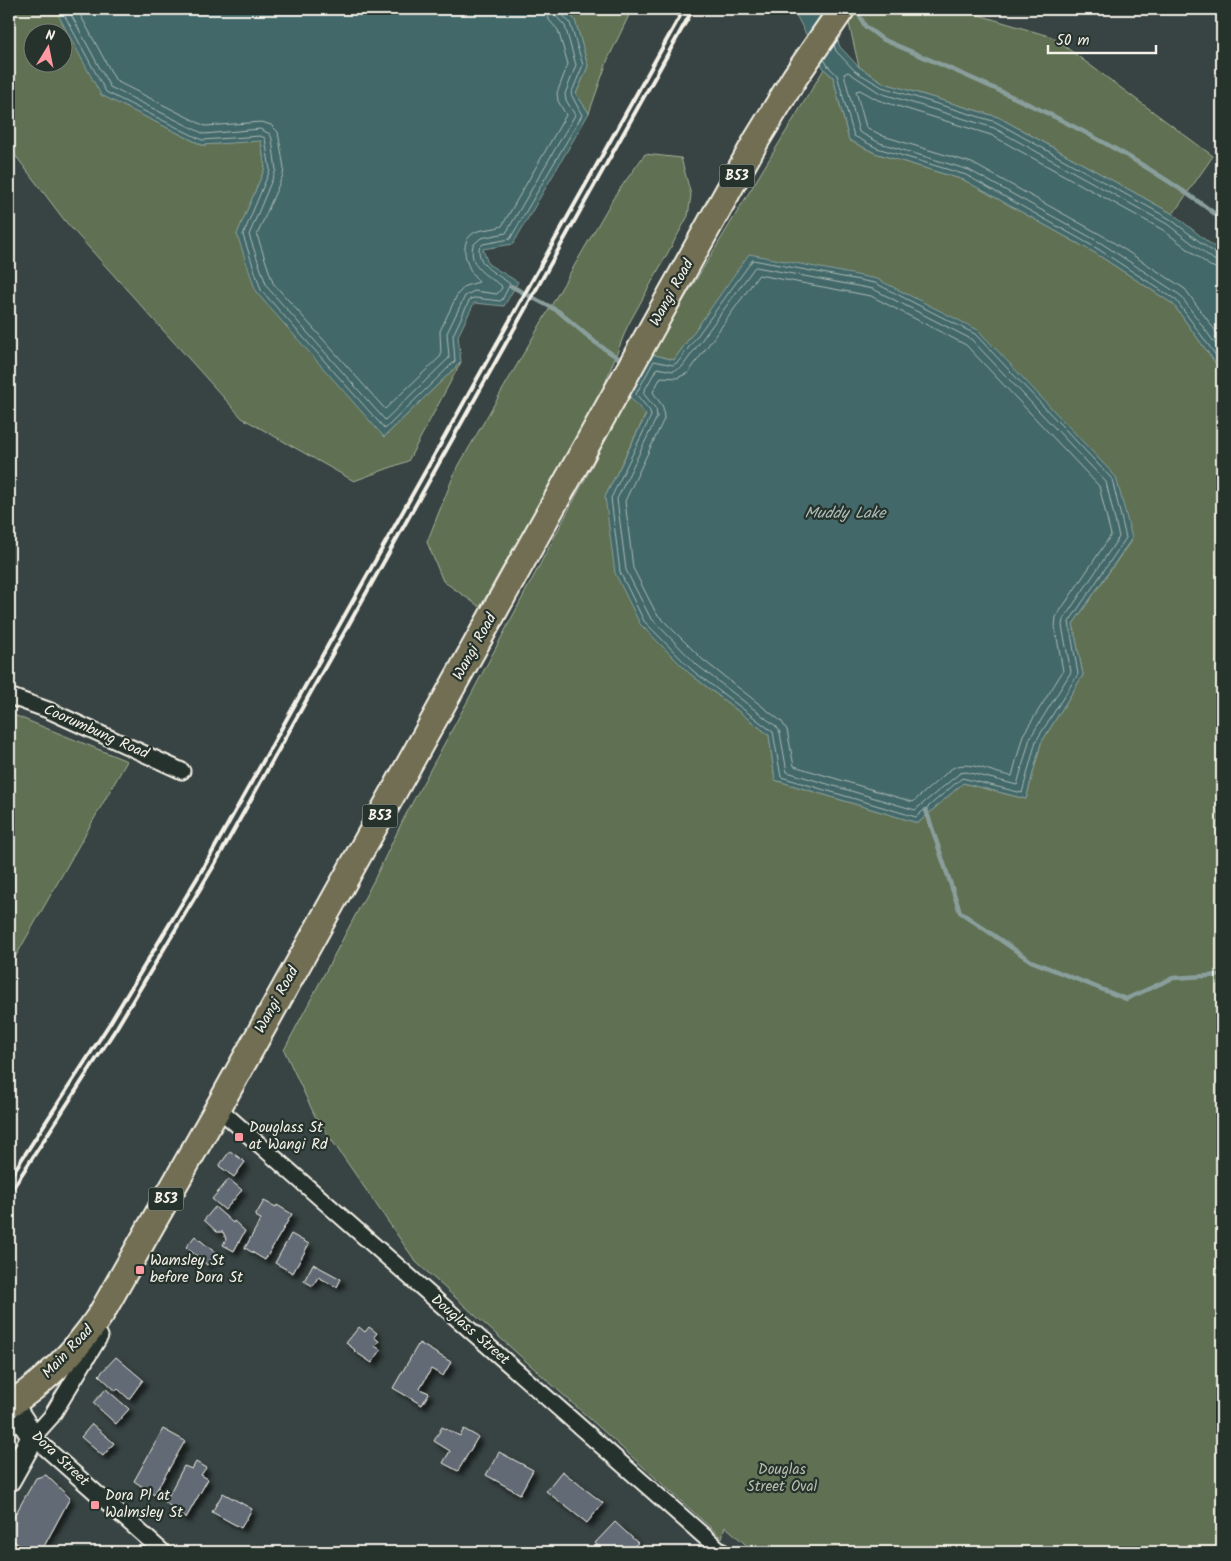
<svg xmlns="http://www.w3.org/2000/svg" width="1231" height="1561" font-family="Kalam,sans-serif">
	<defs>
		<filter id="shadow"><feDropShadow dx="4.5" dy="4.5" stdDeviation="2.5" flood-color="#0009"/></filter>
	</defs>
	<rect width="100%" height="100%" fill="#384443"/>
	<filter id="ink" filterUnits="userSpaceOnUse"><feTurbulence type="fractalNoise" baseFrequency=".02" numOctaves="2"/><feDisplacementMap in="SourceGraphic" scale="10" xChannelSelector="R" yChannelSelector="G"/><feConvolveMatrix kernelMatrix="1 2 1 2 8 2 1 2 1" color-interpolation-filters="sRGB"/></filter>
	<g filter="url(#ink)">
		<g fill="#5f7052" stroke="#aab09d" fill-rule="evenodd">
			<path d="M 9,9 L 55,9 L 102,95 L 202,145 L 261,140 L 265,168 L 237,235 L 384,437 L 461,362 L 408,461 L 354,481 L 242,418 L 65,221 L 9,147 ZM 32,32 L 62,32 L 62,62 L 32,62 Z"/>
			<path d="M 564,9 L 632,9 L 608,59 L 589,113 L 576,94 L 588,66 L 575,20 Z"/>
			<path d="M 856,9 L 959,9 L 1052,37 L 1213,156 L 1173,214 L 998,117 L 884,83 L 859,67 L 848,19 Z"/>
			<path d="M 824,69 L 833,77 L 849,140 L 875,153 L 964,180 L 1095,253 L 1173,304 L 1222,372 L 1222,1552 L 754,1552 L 725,1526 L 722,1538 L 416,1262 L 315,1116 L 284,1050 L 374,880 L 404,818 L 473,691 L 629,396 L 646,414 L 605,497 L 689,673 L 769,735 L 775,780 L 918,823 L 963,783 L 1026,799 L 1041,743 L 1083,675 L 1073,624 L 1132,539 L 750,254 L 674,360 L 651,354 Z"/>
			<path d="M 645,154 L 681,158 L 691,195 L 688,216 L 627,327 L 602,391 L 480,607 L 443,581 L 427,542 L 455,472 L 614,197 Z"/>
			<path d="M 9,713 L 127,761 L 9,968 Z"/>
		</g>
		<g fill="#436869" stroke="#8a9f9c">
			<path d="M 55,9 L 564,9 L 575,20 L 588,66 L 576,94 L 589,113 L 513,244 L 483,249 L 488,264 L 518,282 L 504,306 L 474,303 L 458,336 L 461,362 L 384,437 L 256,292 L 237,234 L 265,168 L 261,141 L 202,145 L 101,95 Z"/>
			<path d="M 793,9 L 826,9 L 840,47 L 859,67 L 884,83 L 998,117 L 1173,214 L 1222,253 L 1222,372 L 1173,304 L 1095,253 L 964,180 L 875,153 L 849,140 L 833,77 L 824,69 Z"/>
			<path d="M 749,254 L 877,279 L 978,330 L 1116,477 L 1132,538 L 1073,624 L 1083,675 L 1041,743 L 1026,799 L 963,783 L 918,823 L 775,780 L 769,735 L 689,673 L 640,624 L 615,573 L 605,497 L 646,415 L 629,396 L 651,354 L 674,360 Z"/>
		</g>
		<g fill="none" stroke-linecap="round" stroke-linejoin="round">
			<g stroke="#adbab5" stroke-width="1">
				<path d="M 61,9 L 106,92 L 202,140 L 260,136 L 265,138 L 270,170 L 243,235 L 261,290 L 385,429 L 455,361 L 453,335 L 470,299 L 475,298 L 500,301 L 502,300 L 510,284 C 497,273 478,268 479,248 L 483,244 L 510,239 L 582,115 L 571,94 L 583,65 L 570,23 L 562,14 L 561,9"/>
				<path d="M 68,9 L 110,87 L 204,134 L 260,129 L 270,134 L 272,139 L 276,170 L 249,235 L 267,287 L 385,420 L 449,358 L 447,333 L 465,296 L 474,291 L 497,294 L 502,288 L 501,285 C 487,276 468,267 473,245 L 481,238 L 506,233 L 575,115 L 566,100 L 565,94 L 576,65 L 565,26 L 556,16 L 555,9"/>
				<path d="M 77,9 L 116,81 L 205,126 L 262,122 L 271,125 L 278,132 L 284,168 L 283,175 L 257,235 L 273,283 L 385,409 L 441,356 L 440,331 L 457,295 L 465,286 L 479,282 C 477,279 474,276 472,273 C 464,259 459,238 478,231 C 486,229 494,229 502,226 L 566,115 L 558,101 L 557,93 L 568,64 L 558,30 L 549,20 L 547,9"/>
				<path d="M 834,45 L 836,51 L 855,71 L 882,87 L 996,122 L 1170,219 L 1217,255 L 1222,256"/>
				<path d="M 824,59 L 828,66 L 837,75 L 854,136 L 877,148 L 966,175 L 1098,249 L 1176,300 L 1222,364"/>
				<path d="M 753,260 L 875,283 L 975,334 L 1112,479 L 1126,538 L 1069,622 L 1078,674 L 1036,741 L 1022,793 L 962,778 L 916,817 L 781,777 L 773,732 L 692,670 L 644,621 L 620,572 L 611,498 L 651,416 L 650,411 L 636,394 L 654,361 L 673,365 L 678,362 Z"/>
				<path d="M 1222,262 L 1214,260 L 1167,224 L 994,128 L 880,93 L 848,72 L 844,74 L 859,132 L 880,143 L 969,170 L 1101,243 L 1180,295 L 1222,353"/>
				<path d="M 756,267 L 873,289 L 971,339 L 1106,482 L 1119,537 L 1063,620 L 1062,626 L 1071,672 L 1030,738 L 1017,785 L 966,772 L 960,773 L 915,810 L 787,772 L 780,733 L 777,727 L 697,665 L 650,617 L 626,570 L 617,499 L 657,417 L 656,409 L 643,393 L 657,368 L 673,371 L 682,367 L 754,268 Z"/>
				<path d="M 1222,270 L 1210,266 L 1163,230 L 991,135 L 878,100 L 860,90 L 856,91 L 866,127 L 883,136 L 972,163 L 1105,237 L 1185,289 L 1222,340"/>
				<path d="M 759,275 L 871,296 L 966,345 L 1099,486 L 1111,535 L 1056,617 L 1055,627 L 1063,671 L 1023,735 L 1012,776 C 993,774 968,758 951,769 L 913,802 L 794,766 L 787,730 L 782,722 L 702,659 L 656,613 L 633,568 L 625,501 L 664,419 L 663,407 L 653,392 L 661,377 L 677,378 L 688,373 Z"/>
			</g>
			<g stroke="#8a9f9c" stroke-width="4.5">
				<path d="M 856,9 L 865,26 L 882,39 C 1003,91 1117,139 1222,219"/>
				<path d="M 511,286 L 558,311 L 596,343 L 624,362"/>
				<path d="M 926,810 L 960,912 L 1031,961 L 1126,999 L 1173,978 L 1222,975"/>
			</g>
		</g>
		<g fill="#626b75" stroke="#f4f1e8" filter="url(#shadow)">
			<path d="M 230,1151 L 245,1162 L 234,1177 L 219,1166 Z"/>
			<path d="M 229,1179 L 242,1190 L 225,1210 L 212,1199 Z"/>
			<path d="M 264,1201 L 276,1207 L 277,1205 L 292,1214 L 265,1260 L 245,1248 L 261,1219 L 255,1216 Z"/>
			<path d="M 215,1207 L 233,1223 L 234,1221 L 245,1231 L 234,1251 L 223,1245 L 226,1239 L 223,1232 L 217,1232 L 204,1220 Z"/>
			<path d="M 291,1234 L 309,1244 L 293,1273 L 275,1263 Z"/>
			<path d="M 195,1236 L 217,1254 L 207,1265 L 186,1247 Z"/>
			<path d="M 313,1264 L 341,1279 L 337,1287 L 318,1277 L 313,1286 L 304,1281 Z"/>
			<path d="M 359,1327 L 365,1332 L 369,1327 L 377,1333 L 374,1337 L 379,1341 L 375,1346 L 381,1350 L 372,1363 L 354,1351 L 355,1350 L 346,1343 Z"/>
			<path d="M 419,1343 L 451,1362 L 443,1376 L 431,1369 L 420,1389 L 429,1393 L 422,1405 L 393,1388 Z"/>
			<path d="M 116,1357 L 143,1380 L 129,1399 L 118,1389 L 116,1391 L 99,1375 Z"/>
			<path d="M 106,1389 L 129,1409 L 116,1424 L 93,1403 Z"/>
			<path d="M 92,1424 L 114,1443 L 103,1456 L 81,1437 Z"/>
			<path d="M 442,1427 L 460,1436 L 464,1429 L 478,1437 L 458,1471 L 443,1463 L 450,1451 L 434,1441 Z"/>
			<path d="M 163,1429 L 185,1441 L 154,1495 L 134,1481 Z"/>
			<path d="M 499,1452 L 533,1470 L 520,1494 L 486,1475 Z"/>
			<path d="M 196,1462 L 206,1468 L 201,1475 L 208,1479 L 186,1518 L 173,1512 L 174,1509 L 165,1502 L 184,1466 L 192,1469 Z"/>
			<path d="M 562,1471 L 603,1503 L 587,1523 L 546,1491 Z"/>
			<path d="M 46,1475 L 70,1498 L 41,1552 L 27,1552 L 9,1537 L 9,1525 L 36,1478 Z"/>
			<path d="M 223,1493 L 252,1509 L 241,1528 L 212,1512 Z"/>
			<path d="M 615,1522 L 638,1543 L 633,1547 L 639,1552 L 602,1552 L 603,1550 L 595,1543 Z"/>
			<path d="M 9,1537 L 24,1550 L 23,1552 L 9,1552 Z"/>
		</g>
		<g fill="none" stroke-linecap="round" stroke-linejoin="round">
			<g stroke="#f4f1e8" stroke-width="19">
				<g id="street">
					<path d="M 9,696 L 48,710 L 182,771"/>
					<path d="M 218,1108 L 722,1552"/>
					<path d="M 100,1336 L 51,1417 L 33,1437 L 163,1552"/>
				</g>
			</g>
			<g stroke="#f4f1e8" stroke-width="26">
				<path id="secondary" d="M 9,1400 L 33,1437 L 9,1480"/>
			</g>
			<g stroke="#f4f1e8" stroke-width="29">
				<path id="primary" d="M 9,1405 C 45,1382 77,1350 101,1314 L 218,1108 L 756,141 L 795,77 L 842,9"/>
			</g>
			<use href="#street" stroke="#26332d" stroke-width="15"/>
			<use href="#secondary" stroke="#26332d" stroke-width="22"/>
			<use href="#primary" stroke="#726e52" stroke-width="25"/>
			<g stroke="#f4f1e8" stroke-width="4">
				<path d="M 9,1179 L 110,1023 L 205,865 L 684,9"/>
				<path d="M 9,1194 L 117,1027 L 212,869 L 693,9"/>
			</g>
		</g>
	</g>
	<g fill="#ff9aa2" stroke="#26332d" stroke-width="2">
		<rect x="234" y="1132" width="10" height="10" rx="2.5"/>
		<rect x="135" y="1265" width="10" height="10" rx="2.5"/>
		<rect x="90" y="1500" width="10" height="10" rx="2.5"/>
	</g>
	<g text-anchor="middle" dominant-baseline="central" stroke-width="4.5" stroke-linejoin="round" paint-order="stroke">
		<g fill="#26332d" stroke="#b6b8b0" stroke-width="1">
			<rect x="719.5" y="164.5" width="35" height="23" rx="4"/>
			<rect x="362.5" y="804.5" width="35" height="23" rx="4"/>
			<rect x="148.5" y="1187.5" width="35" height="23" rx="4"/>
		</g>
		<g font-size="14" font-weight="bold" fill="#f4f1e8">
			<text x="737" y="176">B53</text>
			<text x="380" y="816">B53</text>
			<text x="166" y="1199">B53</text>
		</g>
		<g font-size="15" fill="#f4f1e8" stroke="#26332d">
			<text transform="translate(672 293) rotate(-61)">Wangi Road</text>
			<text transform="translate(475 647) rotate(-61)">Wangi Road</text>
			<text transform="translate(96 732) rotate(24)">Coorumbung Road</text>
			<text transform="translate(277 1000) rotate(-61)">Wangi Road</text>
			<text transform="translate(470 1330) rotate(41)">Douglass Street</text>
			<text transform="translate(68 1352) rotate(-47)">Main Road</text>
			<text transform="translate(60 1459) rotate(43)">Dora Street</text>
		</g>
		<g font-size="15" fill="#f4f1e8" stroke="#26332d" text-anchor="start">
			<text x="249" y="1128">Douglass St<tspan x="249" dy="17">at Wangi Rd</tspan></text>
			<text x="150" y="1261">Wamsley St<tspan x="150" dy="17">before Dora St</tspan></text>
			<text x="105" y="1496">Dora Pl at<tspan x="105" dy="17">Walmsley St</tspan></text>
		</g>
		<g font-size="15" fill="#b8bdac" stroke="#26332d">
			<text x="782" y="1470">Douglas<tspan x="782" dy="17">Street Oval</tspan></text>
		</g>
		<g font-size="16" font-style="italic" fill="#adbab5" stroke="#26332d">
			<text x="845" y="513">Muddy Lake</text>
		</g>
	</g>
	<rect width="1231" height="1561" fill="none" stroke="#26332d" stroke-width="30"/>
	<rect x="15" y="15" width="1201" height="1531" fill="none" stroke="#f4f1e8" stroke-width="2" filter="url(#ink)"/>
	<g transform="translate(48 48) rotate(10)"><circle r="24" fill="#26332d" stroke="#787f78"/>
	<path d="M0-4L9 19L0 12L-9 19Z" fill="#ff9aa2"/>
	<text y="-8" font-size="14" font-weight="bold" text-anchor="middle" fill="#f4f1e8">N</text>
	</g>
	<path d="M1048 45v8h108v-8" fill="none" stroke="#f4f1e8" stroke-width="2.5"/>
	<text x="1056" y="45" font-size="15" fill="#f4f1e8" stroke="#26332d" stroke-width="4" paint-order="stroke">50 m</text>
</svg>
